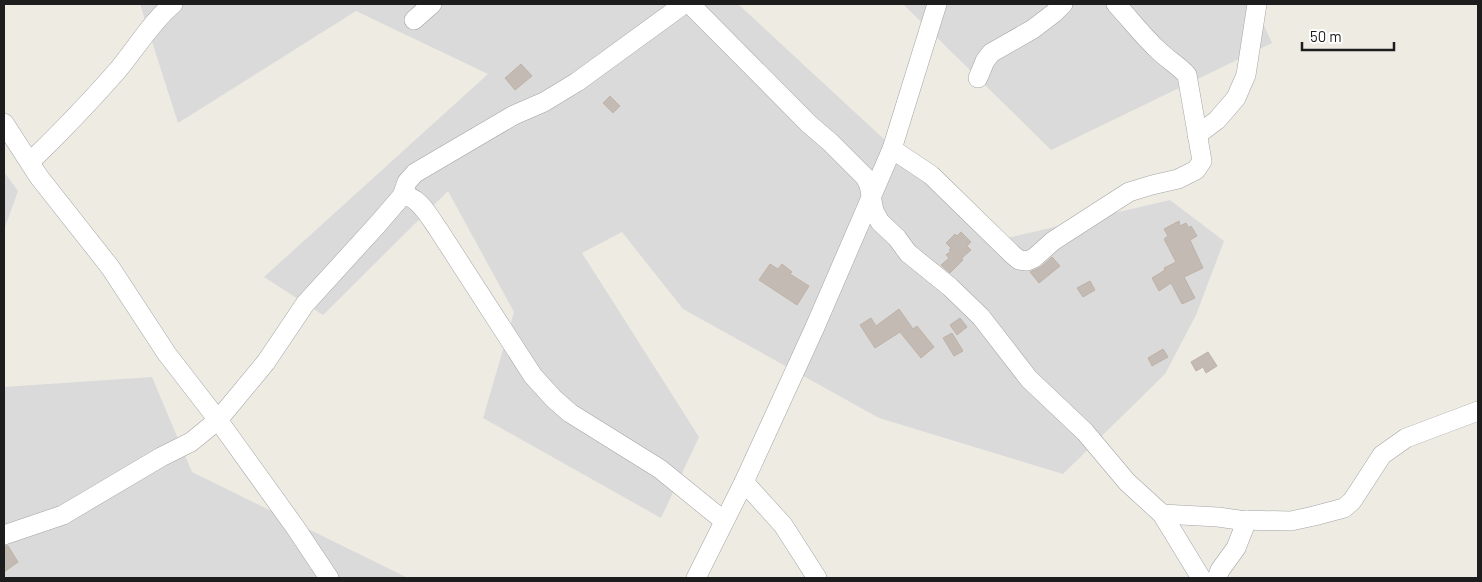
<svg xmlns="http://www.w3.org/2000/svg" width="1482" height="582" font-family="Barlow,sans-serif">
	<rect width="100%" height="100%" fill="#eeebe3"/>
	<g fill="#dbdada">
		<path d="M 140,4 L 738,4 L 994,241 L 1170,200 L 1224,241 L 1196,315 L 1165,374 L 1063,474 L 879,418 L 683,309 L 622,232 L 582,253 L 699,437 L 661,518 L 483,418 L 514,312 L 448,191 L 323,315 L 264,277 L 488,74 L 356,11 L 178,123 Z"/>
		<path d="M 903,4 L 1254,4 L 1272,43 L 1051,150 Z"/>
		<path d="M 4,172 L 18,191 L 4,230 Z"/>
		<path d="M 152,377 L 192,472 L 408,578 L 4,578 L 4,387 Z"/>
	</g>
	<g fill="#c2bab3" stroke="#bfb2a6">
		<path d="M 521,64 L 532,76 L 515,90 L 505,78 Z"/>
		<path d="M 610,96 L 620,106 L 613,113 L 603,103 Z"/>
		<path d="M 1179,221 L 1180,226 L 1186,223 L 1189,228 L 1191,226 L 1197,236 L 1190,240 L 1203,268 L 1184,277 L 1195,298 L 1182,304 L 1171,283 L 1159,291 L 1152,278 L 1165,270 L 1164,268 L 1176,262 L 1164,239 L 1168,236 L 1164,229 Z"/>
		<path d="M 961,232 L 971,242 L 967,246 L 971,250 L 962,258 L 963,260 L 950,273 L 941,265 L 949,258 L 946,255 L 951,251 L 949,250 L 951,248 L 946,243 L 955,234 L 957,236 Z"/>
		<path d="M 1052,257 L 1060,266 L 1039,283 L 1030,272 L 1041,267 Z"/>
		<path d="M 770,264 L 778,269 L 782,264 L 792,272 L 790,274 L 809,286 L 797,305 L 759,280 Z"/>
		<path d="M 1090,281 L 1095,290 L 1083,297 L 1077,288 Z"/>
		<path d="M 899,309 L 913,329 L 917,326 L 934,347 L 921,358 L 900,332 L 875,348 L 860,325 L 871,318 L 876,326 Z"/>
		<path d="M 960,318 L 967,327 L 957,335 L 950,325 Z"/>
		<path d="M 952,333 L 963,351 L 954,356 L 943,338 Z"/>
		<path d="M 1163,349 L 1168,357 L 1152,366 L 1148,358 Z"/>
		<path d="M 1208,352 L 1217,366 L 1206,373 L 1203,367 L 1196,371 L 1191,362 Z"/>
		<path d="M 4,546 L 8,546 L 18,562 L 4,572 Z"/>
	</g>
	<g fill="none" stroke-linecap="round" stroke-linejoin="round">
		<g stroke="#a4a4a4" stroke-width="20">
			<g id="minor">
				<path d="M 690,4 L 809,124 L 830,142 L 865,177 L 869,185 L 874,211 L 880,222 L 897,238 L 908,253 L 950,287 L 981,317 L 1029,379 L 1085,432 L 1127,482 L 1162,514 L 1201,578"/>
				<path d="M 414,20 L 432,4"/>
				<path d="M 978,78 L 985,61 L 991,53 L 1033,29 L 1054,13 L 1063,4"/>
				<path d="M 4,123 L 39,177 L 110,267 L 167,354 L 218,420 L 295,527 L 329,578"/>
				<path d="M 1197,135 L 1217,120 L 1236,98 L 1246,75 L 1257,4"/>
				<path d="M 892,149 L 931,175 L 1013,255 L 1019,260 L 1027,261 L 1034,258 L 1053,241 L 1129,192 L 1152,185 L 1178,179 L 1196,170 L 1202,161 L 1187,75 C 1179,66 1167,59 1158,50 C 1143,36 1130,19 1116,4"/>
				<path d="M 30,162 C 60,133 89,103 117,71 C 135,50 152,21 173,4"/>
				<path d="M 402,196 C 418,194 430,218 438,229 L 533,376 L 554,399 L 570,413 L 660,469 L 724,521"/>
				<path d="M 744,482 L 783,525 L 817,578"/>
				<path d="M 1162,514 L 1218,517 L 1239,520 L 1291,521 L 1314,516 L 1344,508 L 1352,501 L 1358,492 L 1382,455 L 1406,438 L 1478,411"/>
				<path d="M 4,535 L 63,515 L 161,457 L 191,442 L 218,420 L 266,362 L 305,304 L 377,225 L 402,196 L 407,182 L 415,173 L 514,115 L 544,102 L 577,82 L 684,4"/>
				<path d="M 696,578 L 744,482 L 815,327 L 892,149 L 937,4"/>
				<path d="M 1217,578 L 1220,570 L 1236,548 L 1247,520"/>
			</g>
		</g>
		<use href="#minor" stroke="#fff" stroke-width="19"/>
	</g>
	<rect width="1482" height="582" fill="none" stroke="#1d1d1d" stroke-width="10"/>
	<path d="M1302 42v8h92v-8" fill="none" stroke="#1d1d1d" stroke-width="2.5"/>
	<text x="1310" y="42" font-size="15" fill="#1d1d1d" stroke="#ffffff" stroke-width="4" paint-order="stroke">50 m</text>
</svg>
